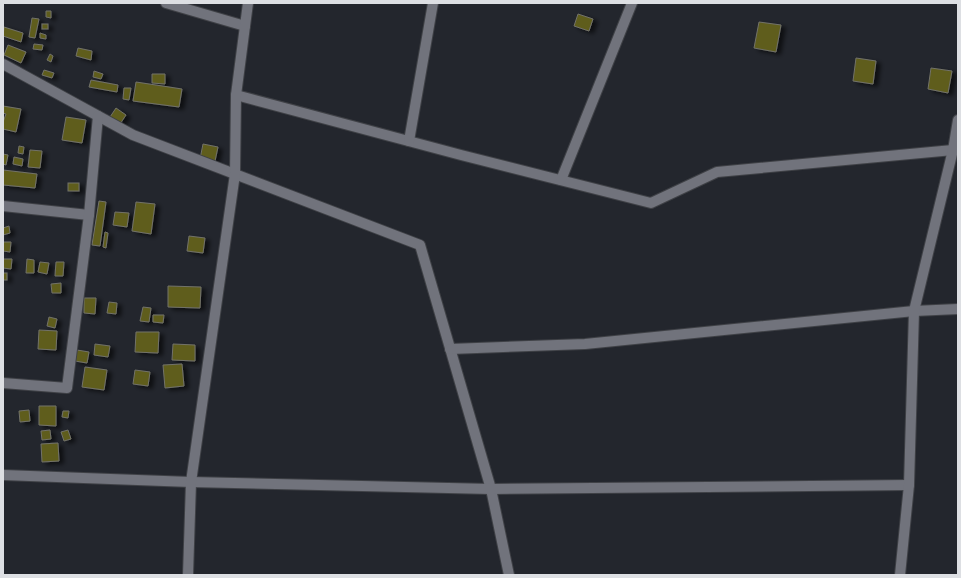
<svg xmlns="http://www.w3.org/2000/svg" width="961" height="578" font-family="'Open Sans',sans-serif">
	<defs>
		<filter id="shadow"><feDropShadow dx="4.5" dy="2.5" stdDeviation="2" flood-color="#0009"/></filter>
	</defs>
	<rect width="100%" height="100%" fill="#23262d"/>
	<g fill="#5f5d1d" stroke="#727269" filter="url(#shadow)">
		<path d="M 46,11 L 51,11 L 51,18 L 46,17 Z"/>
		<path d="M 578,14 L 593,19 L 589,31 L 574,26 Z"/>
		<path d="M 32,18 L 39,19 L 35,38 L 29,37 Z"/>
		<path d="M 759,22 L 781,25 L 776,52 L 754,48 Z"/>
		<rect x="42" y="24" width="6" height="5"/>
		<path d="M 4,27 L 23,33 L 21,42 L 3,36 Z"/>
		<path d="M 40,33 L 46,35 L 46,39 L 40,38 Z"/>
		<path d="M 34,44 L 43,45 L 42,50 L 33,49 Z"/>
		<path d="M 8,45 L 26,52 L 21,63 L 4,55 Z"/>
		<path d="M 78,48 L 92,51 L 91,60 L 76,56 Z"/>
		<path d="M 50,54 L 53,56 L 51,62 L 47,60 Z"/>
		<path d="M 856,58 L 876,61 L 873,84 L 853,81 Z"/>
		<path d="M 931,68 L 952,71 L 948,93 L 928,89 Z"/>
		<path d="M 44,70 L 54,73 L 52,78 L 42,75 Z"/>
		<path d="M 94,71 L 103,74 L 101,79 L 93,77 Z"/>
		<path d="M 152,74 L 165,74 L 165,84 L 152,83 Z"/>
		<path d="M 91,80 L 118,85 L 117,92 L 89,87 Z"/>
		<path d="M 136,82 L 182,89 L 179,107 L 133,101 Z"/>
		<path d="M 124,88 L 131,88 L 129,100 L 123,99 Z"/>
		<path d="M 3,106 L 21,109 L 16,132 L 3,129 L 3,122 L 6,114 L 3,113 Z"/>
		<path d="M 116,108 L 126,115 L 120,124 L 110,117 Z"/>
		<path d="M 66,117 L 86,120 L 82,143 L 62,140 Z"/>
		<path d="M 203,144 L 218,147 L 215,161 L 200,159 Z"/>
		<path d="M 19,146 L 24,147 L 23,154 L 18,153 Z"/>
		<path d="M 30,150 L 42,151 L 40,168 L 28,167 Z"/>
		<path d="M 3,154 L 8,155 L 6,165 L 3,164 Z"/>
		<path d="M 14,157 L 23,159 L 22,166 L 13,164 Z"/>
		<path d="M 3,170 L 37,174 L 35,188 L 3,185 Z"/>
		<rect x="68" y="183" width="11" height="8"/>
		<path d="M 99,201 L 106,202 L 100,246 L 92,245 Z"/>
		<path d="M 136,202 L 155,204 L 151,234 L 132,231 Z"/>
		<path d="M 115,212 L 129,213 L 127,227 L 113,225 Z"/>
		<path d="M 9,226 L 10,233 L 3,235 L 3,228 Z"/>
		<path d="M 105,232 L 108,233 L 106,248 L 103,247 Z"/>
		<path d="M 189,236 L 205,238 L 203,253 L 187,251 Z"/>
		<path d="M 3,242 L 11,242 L 10,252 L 3,251 Z"/>
		<path d="M 3,259 L 12,259 L 11,269 L 3,268 Z"/>
		<path d="M 27,259 L 34,260 L 34,273 L 26,273 Z"/>
		<path d="M 40,262 L 49,263 L 47,274 L 38,272 Z"/>
		<path d="M 56,262 L 64,262 L 63,276 L 55,276 Z"/>
		<rect x="3" y="273" width="4" height="7"/>
		<path d="M 61,283 L 61,293 L 52,293 L 51,284 Z"/>
		<path d="M 168,286 L 201,287 L 200,308 L 168,307 Z"/>
		<path d="M 84,298 L 96,298 L 95,314 L 84,313 Z"/>
		<path d="M 109,302 L 117,303 L 116,314 L 107,313 Z"/>
		<path d="M 143,307 L 151,308 L 149,322 L 140,321 Z"/>
		<path d="M 153,315 L 164,315 L 163,323 L 153,322 Z"/>
		<path d="M 49,317 L 57,319 L 55,328 L 47,326 Z"/>
		<path d="M 39,330 L 57,331 L 56,350 L 38,349 Z"/>
		<path d="M 136,332 L 159,332 L 158,353 L 135,352 Z"/>
		<path d="M 95,344 L 110,346 L 108,357 L 94,355 Z"/>
		<path d="M 173,344 L 195,345 L 195,361 L 172,360 Z"/>
		<path d="M 77,350 L 89,352 L 87,363 L 75,361 Z"/>
		<path d="M 182,364 L 184,386 L 165,388 L 163,365 Z"/>
		<path d="M 85,367 L 107,370 L 104,390 L 82,387 Z"/>
		<path d="M 135,370 L 150,372 L 148,386 L 133,384 Z"/>
		<path d="M 39,406 L 56,406 L 56,426 L 39,425 Z"/>
		<path d="M 29,410 L 30,421 L 20,422 L 19,411 Z"/>
		<path d="M 63,411 L 69,411 L 68,418 L 62,417 Z"/>
		<path d="M 50,430 L 51,439 L 42,440 L 41,431 Z"/>
		<path d="M 68,430 L 71,439 L 64,441 L 61,432 Z"/>
		<path d="M 58,443 L 59,461 L 42,462 L 41,444 Z"/>
	</g>
	<g fill="none" stroke-linecap="round" stroke-linejoin="round">
		<g stroke="#3f4146" stroke-width="12">
			<g id="street">
				<path d="M 166,3 L 245,26"/>
				<path d="M 3,64 L 133,135 L 420,245 L 491,489 L 509,575"/>
				<path d="M 236,95 L 461,155 L 651,203 L 717,172 L 953,150"/>
				<path d="M 409,141 L 433,3"/>
				<path d="M 561,180 L 632,3"/>
				<path d="M 3,206 L 89,215"/>
				<path d="M 450,349 L 585,344 L 914,311 L 958,309"/>
				<path d="M 3,383 L 67,388 L 89,215 L 98,116"/>
				<path d="M 3,475 L 191,482 L 491,489 L 909,485"/>
				<path d="M 188,575 L 191,482 L 235,174 L 236,95 L 248,3"/>
				<path d="M 900,575 L 909,485 L 914,311 L 953,150 L 958,120"/>
			</g>
		</g>
		<use href="#street" stroke="#71737c" stroke-width="10"/>
	</g>
	<rect width="961" height="578" fill="none" stroke="#dddfe3" stroke-width="8"/>
</svg>
